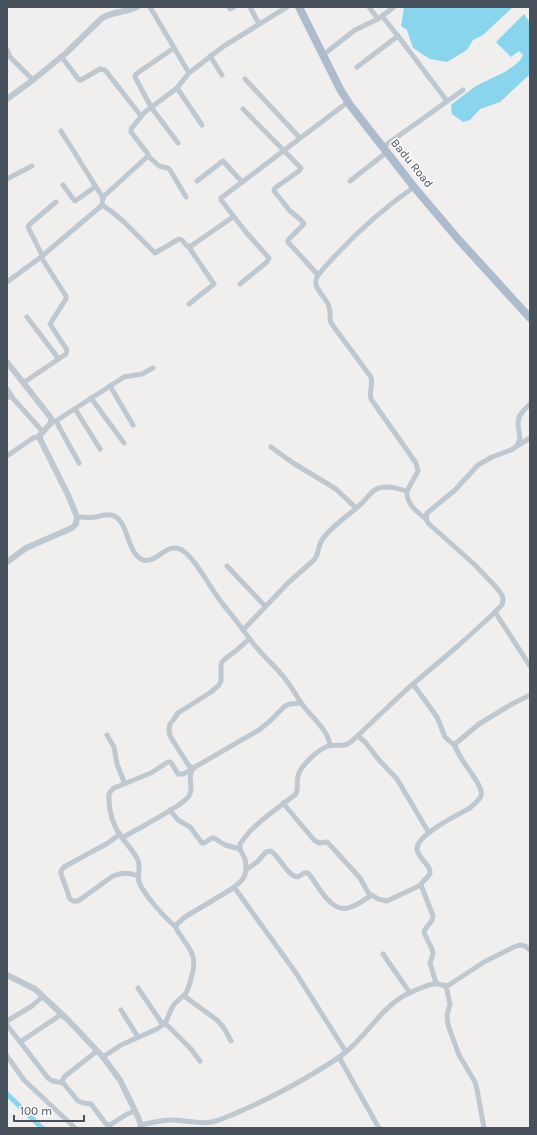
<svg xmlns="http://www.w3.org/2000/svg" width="537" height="1135" font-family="Karla,sans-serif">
	<rect width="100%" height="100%" fill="#f1eeee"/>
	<g fill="#88d5ed">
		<path d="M 404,7 L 513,7 L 483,35 L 473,40 L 467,50 L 447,62 L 430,59 L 413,48 L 407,30 L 401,26 Z"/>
		<path d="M 524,14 L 530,23 L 530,74 L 500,102 L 480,109 L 470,120 L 463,122 L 452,114 L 451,105 C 459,99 467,92 476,86 C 488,79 519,68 523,55 L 519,51 L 511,57 L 496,42 Z"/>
	</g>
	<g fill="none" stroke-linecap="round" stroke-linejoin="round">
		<path stroke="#88d5ed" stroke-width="5" d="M 7,1094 L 42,1128"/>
		<g stroke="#bec8d0" stroke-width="5">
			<path d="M 229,7 L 230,9 L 234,7"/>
			<path d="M 250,7 L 259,24"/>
			<path d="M 369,7 L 378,19"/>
			<path d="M 382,16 L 398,36 L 447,101"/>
			<path d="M 174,48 L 136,74 L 135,77 L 151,107 L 178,143"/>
			<path d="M 7,50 L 10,57 L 33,80"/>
			<path d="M 323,55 L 355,30 L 378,19 L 394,7"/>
			<path d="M 61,56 L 79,80 L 81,80 L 100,69 L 105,70 L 141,116"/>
			<path d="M 210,56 L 222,75"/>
			<path d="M 357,67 L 398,36"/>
			<path d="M 189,73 L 224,46 L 287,7"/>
			<path d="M 245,79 L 300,138"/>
			<path d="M 177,88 L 202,125"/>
			<path d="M 243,109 L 300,167 L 301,168 L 299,171 L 275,188 L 274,191 L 290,211 L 301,220 L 304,224 L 288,240 L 288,242 L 318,275"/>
			<path d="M 61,131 L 103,198"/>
			<path d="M 383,147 L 463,90"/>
			<path d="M 148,156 L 159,166 L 168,168 L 170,170 L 186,197"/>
			<path d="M 7,179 L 32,166"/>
			<path d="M 197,181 L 223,161 L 242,182"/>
			<path d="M 350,181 L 387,152"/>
			<path d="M 63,185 L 74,200 L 75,201 L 95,187"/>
			<path d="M 414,187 C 378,212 347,241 318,275 C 310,288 326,295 329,307 C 331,312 329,318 331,323 L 371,377 C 373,385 369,392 371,399 L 416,463 L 418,471 L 407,491 C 406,504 417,512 426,519"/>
			<path d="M 102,205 L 111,211 L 124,222 L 155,253 L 179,239 L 182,240 L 187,246 L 191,246 L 233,217"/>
			<path d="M 188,246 L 214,284 L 189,304"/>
			<path d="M 42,255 L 28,227 L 30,224 L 56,202"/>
			<path d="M 7,282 L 41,257 L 100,207 L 102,205 L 103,197 L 148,156 L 148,154 L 131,132 L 131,129 L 145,112 L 177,88 L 189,73 L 150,7"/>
			<path d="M 240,284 L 267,262 L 269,258 L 245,231 L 221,200 L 221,198 L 348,102"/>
			<path d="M 27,317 L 58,358"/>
			<path d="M 23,383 L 66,354 L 67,350 L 50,324 L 66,299 L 66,296 L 41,257"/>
			<path d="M 110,386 L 133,425"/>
			<path d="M 7,389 L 11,395"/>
			<path d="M 7,398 L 11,396 L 43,432"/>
			<path d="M 91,398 L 124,443"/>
			<path d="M 75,409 L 100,449"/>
			<path d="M 52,421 L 56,421 L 57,423 L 79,463"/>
			<path d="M 56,421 L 124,377 L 142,374 L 153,368"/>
			<path d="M 517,446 L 530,438"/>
			<path d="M 271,447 L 293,463 L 336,489 L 356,508"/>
			<path d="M 7,456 L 33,438 L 40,436"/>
			<path d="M 77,517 C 84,517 90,518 96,517 C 101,516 105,514 111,515 C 129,518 126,554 143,560 C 156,564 166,543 180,549 C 193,555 208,584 217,596 C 225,608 235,618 243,630 C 248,636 252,643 258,649 C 267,660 278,669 286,680 C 293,689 298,699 305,708 C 314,719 328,731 330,745"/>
			<path d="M 227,566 L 265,606"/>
			<path d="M 495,612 L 530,666"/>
			<path d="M 243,630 L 289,582 L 314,560 C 319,554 318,546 322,540 C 331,526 351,514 363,502 C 368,497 372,490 379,488 C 388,485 398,489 407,491"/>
			<path d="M 413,684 L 437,717 L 445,737 L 455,746"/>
			<path d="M 107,735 L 114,747 L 117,764 L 125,784"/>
			<path d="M 358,736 L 366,743 L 379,760 L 397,779 L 429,833"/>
			<path d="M 193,768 L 189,766 L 170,736 L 169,730 L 170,724 L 174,719 L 178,713 L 211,692 L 219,685 L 221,681 L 221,665 L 222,662 L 226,658 L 237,650 L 249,639"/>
			<path d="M 283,803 L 314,840 L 319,843 L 327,842 L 330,845 L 360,878 L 370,896"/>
			<path d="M 170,810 L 178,820 L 190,827 L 202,843 L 204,843 L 212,838 L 214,838 L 225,845 L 240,849"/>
			<path d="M 120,834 L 108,843 L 64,867 L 61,871 L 61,874 L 70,899 L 73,901 L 78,901 L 113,876 C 122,872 129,872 138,876"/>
			<path d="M 122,838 C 141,827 159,818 177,806 C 181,803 186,800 189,796 C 195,786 185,775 195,767 L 259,730 L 270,721 L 285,706 L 290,704 L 301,703"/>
			<path d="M 246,870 L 257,862 L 266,852 L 271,851 C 280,857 287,876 298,877 L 304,873 L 308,873 C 318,884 331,916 351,907 C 358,905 364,900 370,896 L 372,895 L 378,899 L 387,901 L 421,885"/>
			<path d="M 234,887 L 296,973 L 346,1052"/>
			<path d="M 176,927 C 165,918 144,895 139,882 C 137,874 141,868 138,860 C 134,852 128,845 122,838 C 112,824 108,811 109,794 L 111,791 L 114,788 L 151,773 L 168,762 L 170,762 L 172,764 L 178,774 L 183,774 L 191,770"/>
			<path d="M 383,954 L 410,993"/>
			<path d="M 436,983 L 430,963 L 433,954 L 432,949 L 424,933 C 425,925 433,924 433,916 L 421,885 C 422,880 429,878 430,873 C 431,865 417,857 417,849 C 416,835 459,814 470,808 C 474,804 479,801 481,796 C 485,785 456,758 455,744 L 479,724 L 512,704 L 530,695"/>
			<path d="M 446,986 L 450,1004 L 447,1015 L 448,1025 L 459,1055 L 475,1082 L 477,1089 L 484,1128"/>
			<path d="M 138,988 L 163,1025"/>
			<path d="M 184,996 L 217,1020 L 224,1028 L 231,1041"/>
			<path d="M 121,1010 L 138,1037"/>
			<path d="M 7,1021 L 32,1006 L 43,996"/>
			<path d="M 165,1023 L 191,1049 L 200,1061"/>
			<path d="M 7,1025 L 48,1078 C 54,1084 58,1080 64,1084 L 78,1101 L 83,1103 L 91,1104 L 106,1124 L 110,1125 L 127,1114 L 135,1111"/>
			<path d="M 20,1042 L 62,1014"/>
			<path d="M 7,1056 L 24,1080 L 75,1128"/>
			<path d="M 103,1057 L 121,1045 L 157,1029 C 171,1020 166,1017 173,1006 C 176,1001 182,998 186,993 C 189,988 190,982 192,975 C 198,953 188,948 177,930 L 176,927 L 177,924 L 185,917 L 230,890 L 238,884 L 242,880 L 245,875 L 246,866 L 245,859 L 240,849 L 240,844 L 250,831 L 262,820 L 296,794 C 299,788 296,782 298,776 C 300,766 319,749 328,746 C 338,743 342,749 352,741 L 406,690 L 459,645 L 491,616 L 502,605 L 503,599 L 502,595 L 495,586 L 474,564 L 429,524 L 426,519 L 427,513 L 454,491 L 478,465 L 492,457 L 511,450 L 517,446 L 520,439 L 518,424 L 519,417 L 523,411 L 530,404"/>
			<path d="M 339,1057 L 379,1128"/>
			<path d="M 62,1082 L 64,1077 L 97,1051"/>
			<path d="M 141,1125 C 150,1123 161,1120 171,1120 C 187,1120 204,1126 219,1120 C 230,1116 241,1111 252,1106 C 276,1095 298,1083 319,1070 C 329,1064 339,1058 347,1051 C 369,1033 382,1006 409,993 C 414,991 429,984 434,984 C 440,983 443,987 449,985 L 484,962 L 514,947 L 520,945 L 525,946 L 530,950"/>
		</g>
		<g stroke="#bec8d0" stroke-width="6">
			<path d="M 7,99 L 33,80 L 65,54 L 102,18 C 112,12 126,12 137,7"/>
			<path d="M 7,362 L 51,418 L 51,423 L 40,435 L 40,439 L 69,497 L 77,517 L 76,524 L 72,528 L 26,548 L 7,562"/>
			<path d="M 7,975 L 35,989 L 68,1020 L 103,1057 L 120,1080 L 138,1117 L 141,1125 L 140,1128"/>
		</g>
		<path stroke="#adbccd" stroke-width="8" d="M 299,7 L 340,89 L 350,105 L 414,187 L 458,239 L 530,318"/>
	</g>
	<g text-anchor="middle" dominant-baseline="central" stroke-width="3" stroke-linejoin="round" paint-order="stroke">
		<g font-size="12" fill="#46515c" stroke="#fff">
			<text transform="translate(412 163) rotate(51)">Badu Road</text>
		</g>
	</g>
	<rect width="537" height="1135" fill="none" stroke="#46515c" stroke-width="16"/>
	<path d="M14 1115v6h70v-6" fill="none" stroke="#46515c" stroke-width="2"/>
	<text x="20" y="1115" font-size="12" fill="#46515c" stroke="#ffffff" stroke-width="3" paint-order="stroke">100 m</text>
</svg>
